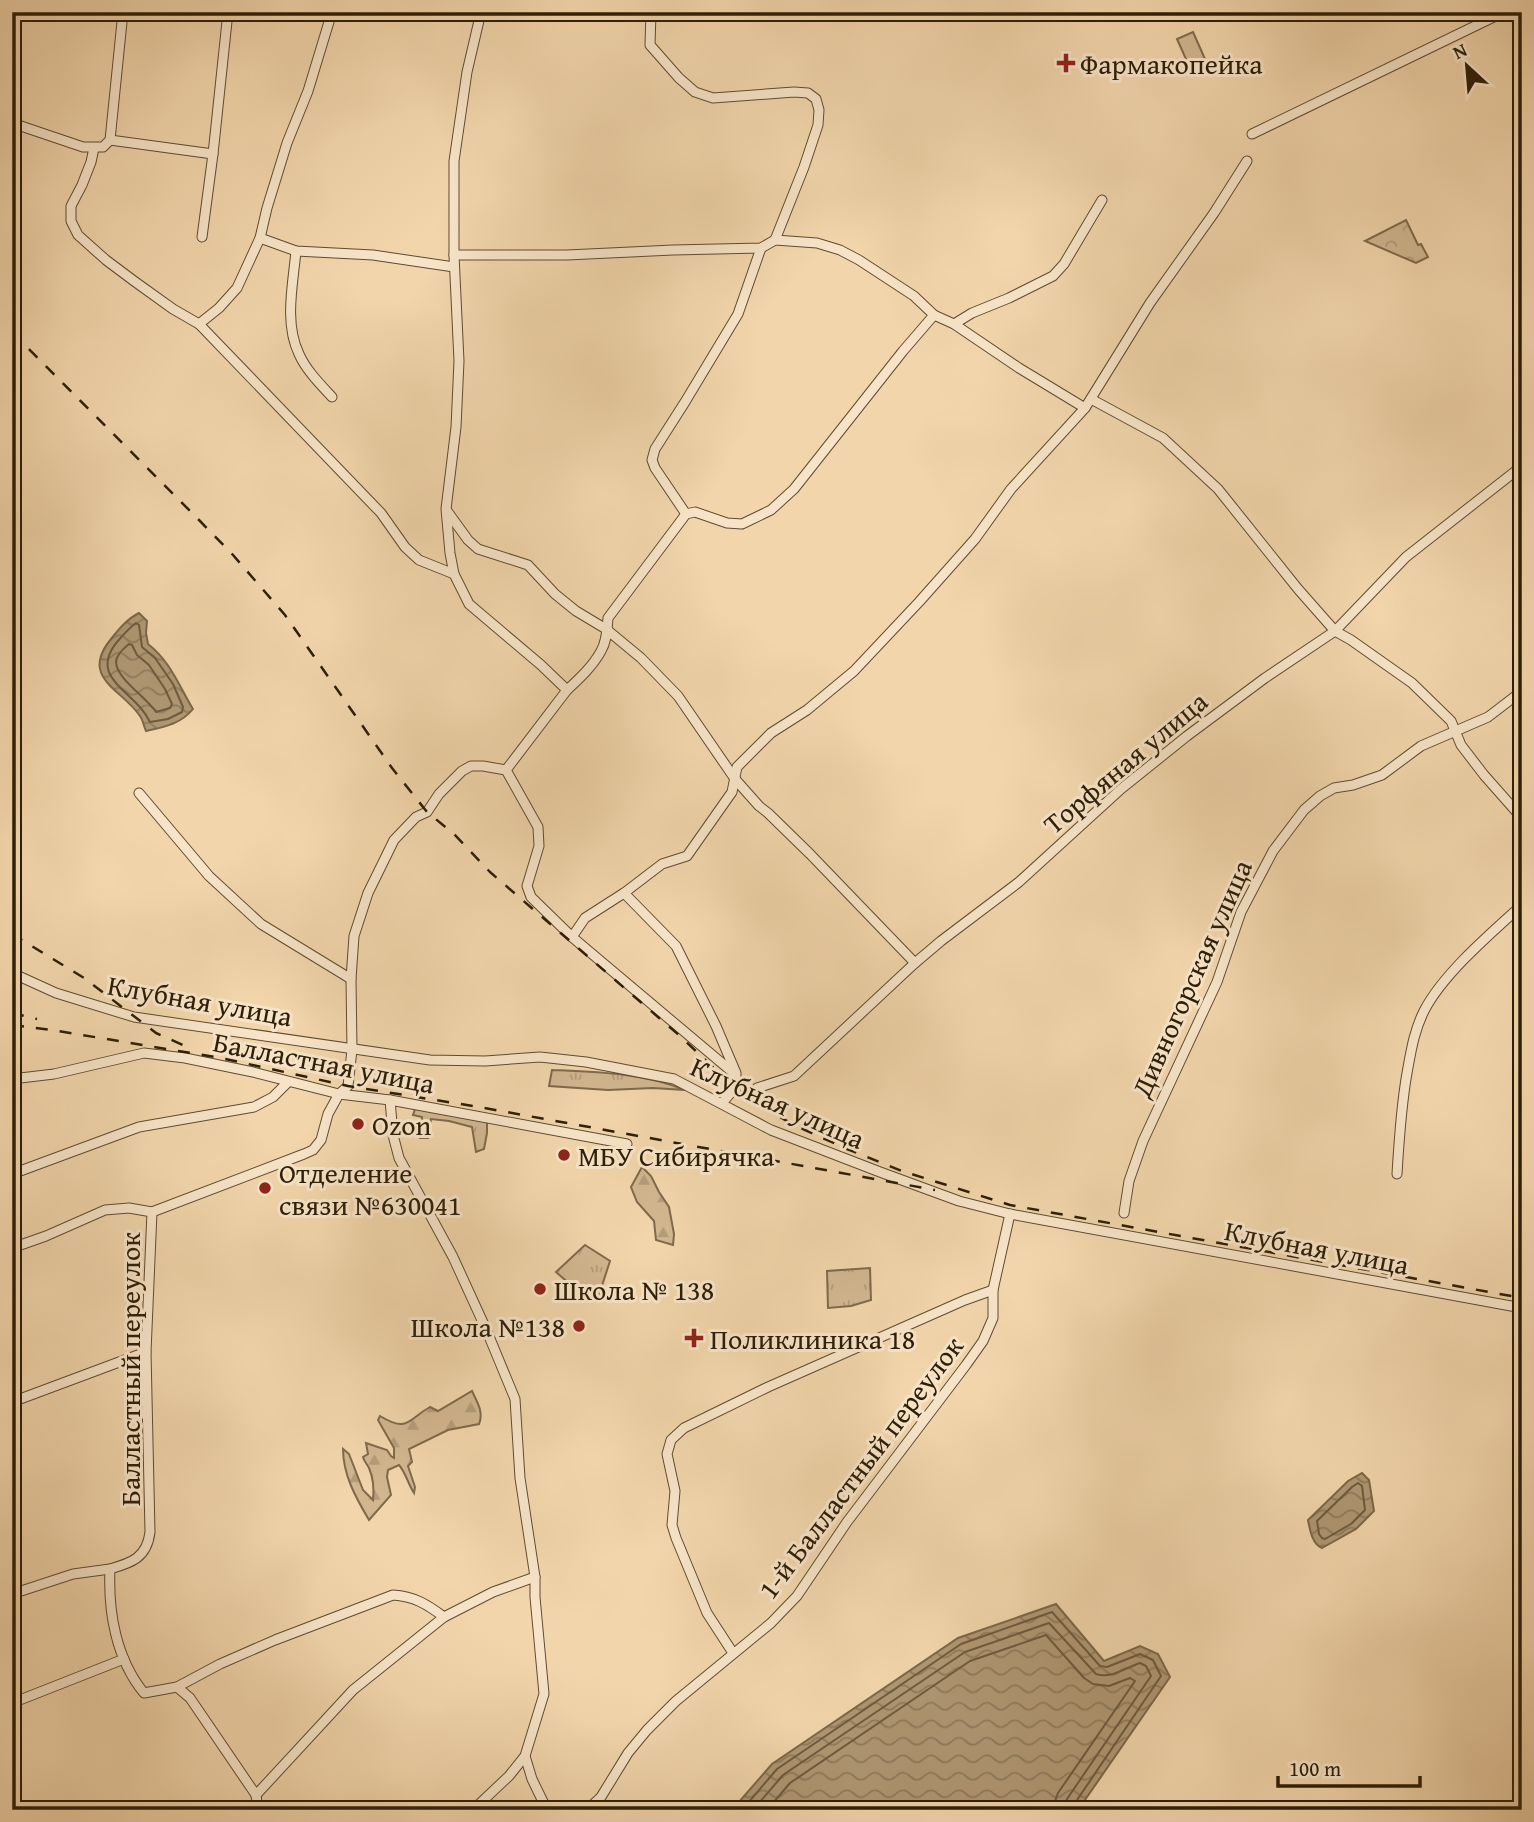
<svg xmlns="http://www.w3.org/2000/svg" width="1534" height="1822" font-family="'Gentium Book Plus',serif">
	<defs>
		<pattern id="grass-tufts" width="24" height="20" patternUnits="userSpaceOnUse" patternTransform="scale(1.75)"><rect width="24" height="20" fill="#d1b68f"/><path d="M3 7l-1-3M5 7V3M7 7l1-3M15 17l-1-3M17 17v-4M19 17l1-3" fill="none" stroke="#b49c7a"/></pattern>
		<pattern id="forest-firs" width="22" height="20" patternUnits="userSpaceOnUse" patternTransform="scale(1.75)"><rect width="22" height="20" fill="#d1b68f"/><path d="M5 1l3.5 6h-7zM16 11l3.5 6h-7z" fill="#b49c7a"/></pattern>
		<pattern id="park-crowns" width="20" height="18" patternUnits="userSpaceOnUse" patternTransform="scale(1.75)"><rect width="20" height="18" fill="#d1b68f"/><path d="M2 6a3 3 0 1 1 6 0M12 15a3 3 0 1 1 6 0" fill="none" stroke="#b49c7a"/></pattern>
		<pattern id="water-waves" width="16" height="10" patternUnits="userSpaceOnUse" patternTransform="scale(1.75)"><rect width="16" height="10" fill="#af9773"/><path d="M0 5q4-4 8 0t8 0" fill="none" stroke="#8f7b5c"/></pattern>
	</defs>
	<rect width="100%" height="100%" fill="#f2d5ab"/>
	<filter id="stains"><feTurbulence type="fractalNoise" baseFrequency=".00286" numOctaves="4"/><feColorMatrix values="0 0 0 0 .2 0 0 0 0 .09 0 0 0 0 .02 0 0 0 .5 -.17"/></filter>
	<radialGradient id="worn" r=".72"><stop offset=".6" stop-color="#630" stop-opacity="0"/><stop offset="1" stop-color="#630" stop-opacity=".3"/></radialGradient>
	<g fill="url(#grass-tufts)" stroke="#7f6a4b" stroke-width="2">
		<path d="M 552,1070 C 597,1072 643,1073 685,1090 L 653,1088 L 608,1090 L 549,1086 Z"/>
		<path d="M 415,1109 L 487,1119 L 487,1133 L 484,1149 L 476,1152 L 472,1127 L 449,1121 L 431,1119 L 428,1138 L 420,1138 L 422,1117 L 413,1115 Z"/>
		<path d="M 585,1245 L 610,1261 L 599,1295 L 581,1286 L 573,1287 L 556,1272 Z"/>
		<path d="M 870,1268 L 871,1300 L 851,1306 L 828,1308 L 827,1271 Z"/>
	</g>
	<g fill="url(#forest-firs)" stroke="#7f6a4b" stroke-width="2">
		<path d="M 642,1167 L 651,1176 L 659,1192 L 669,1207 L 674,1234 L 673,1245 L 656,1240 L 654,1221 L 637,1202 L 631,1187 Z"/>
		<path d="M 472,1391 C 477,1402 484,1412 479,1424 L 448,1430 L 409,1449 L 412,1462 L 408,1466 L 415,1487 L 414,1493 C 408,1484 406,1473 399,1465 L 388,1470 L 387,1477 L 391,1495 L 369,1520 C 356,1498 343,1475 343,1449 L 349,1454 L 363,1490 L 373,1500 C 374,1490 373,1477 369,1468 C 367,1464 364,1461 363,1457 L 368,1454 L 366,1443 L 387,1450 L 391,1456 L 394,1458 L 394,1448 L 378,1420 L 380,1416 C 408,1433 407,1420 430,1407 L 438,1411 Z"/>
	</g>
	<path fill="url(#park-crowns)" stroke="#7f6a4b" stroke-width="2" d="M 1406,220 L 1418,245 L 1421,244 L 1428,257 L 1416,263 L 1365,241 Z"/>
	<path fill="#d1b68f" stroke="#7f6a4b" stroke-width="2" d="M 1193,32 L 1205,59 L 1189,66 L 1177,39 Z"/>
	<g fill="url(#water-waves)" stroke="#7b6748" stroke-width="2">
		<path d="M 139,613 L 147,621 L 146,633 L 148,644 C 171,662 179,686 193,709 C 181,724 164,727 146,731 C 144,727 143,720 140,716 C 122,689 79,678 111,639 C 119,629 127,619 139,613 Z"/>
		<path d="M 1362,1473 L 1369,1480 L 1374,1511 L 1356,1529 L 1322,1548 C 1312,1544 1310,1530 1308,1520 L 1348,1481 Z"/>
		<path d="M 1056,1604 L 1104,1661 L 1140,1646 L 1158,1654 L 1170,1677 L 1078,1810 L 732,1810 L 772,1764 L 958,1638 Z"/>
	</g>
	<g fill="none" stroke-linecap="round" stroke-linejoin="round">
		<g stroke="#6e5a3d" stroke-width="2">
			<path d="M 136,623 L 139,625 L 142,647 L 155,658 L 173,684 L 183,707 L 182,712 L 168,719 L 150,722 C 136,691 87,679 117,642 C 123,635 129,628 136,623 Z"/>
			<path d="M 129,644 L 132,645 L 137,655 L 149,665 L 165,689 L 172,704 L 170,708 L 156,712 C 147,698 116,678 116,662 C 116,655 124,648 129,644 Z"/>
			<path d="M 1358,1483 L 1362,1486 L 1365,1510 L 1351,1524 L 1325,1539 L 1322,1538 L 1319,1534 L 1317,1521 L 1352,1487 Z"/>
			<path d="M 742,1810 L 777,1769 L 961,1644 L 1052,1612 L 1100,1666 L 1107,1667 L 1140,1654 L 1153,1660 L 1161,1676 L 1075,1803 L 1073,1810"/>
			<path d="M 753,1810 L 783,1775 L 965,1652 L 1049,1623 L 1096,1674 C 1111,1679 1125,1668 1140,1663 L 1146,1666 L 1151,1676 L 1067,1799 L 1064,1810"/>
			<path d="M 767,1810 L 790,1783 L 970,1661 L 1046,1635 L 1084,1678 L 1093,1684 L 1109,1686 L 1130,1678 L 1135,1681 L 1058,1793 L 1055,1801 L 1054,1810"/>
		</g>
		<g stroke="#5e4c30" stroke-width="11">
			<g id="street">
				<path d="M 332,12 L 308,91 L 287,143 L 267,208 L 260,238 L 237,288 L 219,308 L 199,324 L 381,513 L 405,547 L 419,560 L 454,574"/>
				<path d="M 481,12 L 467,72 L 454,161 L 454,255 L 459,361 L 456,427 L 446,509 L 450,553 L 454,574 L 469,604 L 541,665 L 567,690 L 506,770 L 538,827 L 539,846 L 527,886 L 531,897 L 572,937 L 736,1075 L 735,1088 L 722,1103"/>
				<path d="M 651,12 L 650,45 L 679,78 L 695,92 L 713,98 L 794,92 L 808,93 L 816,99 L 819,110 L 818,125 L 804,167 L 775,240"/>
				<path d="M 12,123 L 83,147 L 103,147 L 110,140 L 123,12"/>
				<path d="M 1252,134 L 1504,12"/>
				<path d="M 110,140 L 213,154 L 202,237"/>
				<path d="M 94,148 L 91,162 L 82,185 L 71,206 L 71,221 L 78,235 L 106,260 L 134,281 L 173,309 L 199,324"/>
				<path d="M 213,154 L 228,12"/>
				<path d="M 260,238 L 296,251 L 373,255 L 454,267"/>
				<path d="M 296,251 C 293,284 284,323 299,354 C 306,370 320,384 332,397"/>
				<path d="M 454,255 L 567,255 L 673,250 L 761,248 L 775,240 L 817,243 L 840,250 L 859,260 L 914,296 L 934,315 L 954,324 L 1019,368 L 1085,408"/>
				<path d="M 954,324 L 972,313 L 1009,298 L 1053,276 L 1064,264 L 1102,200"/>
				<path d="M 1091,399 L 1163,438 L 1218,489 L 1298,589 L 1335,631 L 1351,640 L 1412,683 L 1451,721 L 1461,745 L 1484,775 L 1522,818"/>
				<path d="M 447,511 L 468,540 L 478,549 L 528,565 L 555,594 L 576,611 L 606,629 L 641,658 L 678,696 L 735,779 L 759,806 L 768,813 L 810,854 L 915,963"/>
				<path d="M 686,514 L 655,468 L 652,460 L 655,449 L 685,402 L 738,314 L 761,248"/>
				<path d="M 567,690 C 579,679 593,666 601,651 C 607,641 607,629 608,618 L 686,514 L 695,512 L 727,523 L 742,524 L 771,510 L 794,489 L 903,351 L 934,315"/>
				<path d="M 139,793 L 209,876 L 261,924 L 351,979"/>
				<path d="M 624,893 L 676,946 L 716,1026 L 736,1073"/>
				<path d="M 572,937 L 585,918 L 624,893 L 662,864 L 687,856 L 732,792 L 737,767 L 771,733 L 807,710 L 854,671 L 919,602 L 975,539 L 1011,489 L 1085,408 L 1150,303 L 1214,213 L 1247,161"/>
				<path d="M 12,973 L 56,993 L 134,1017 L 430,1060 L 485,1061 L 540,1057 L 586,1062 L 674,1079 L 771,1130 L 880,1172 L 959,1201 L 1010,1214 L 1522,1308"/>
				<path d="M 12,1079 L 54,1074 L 144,1053 L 185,1058 L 253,1072 L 339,1094 L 390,1100 L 627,1144"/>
				<path d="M 757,1088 L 794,1076 L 915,963 L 941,941 L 1019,882 L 1121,789 L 1187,736 L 1265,678 L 1335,631 L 1406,557 L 1522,466"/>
				<path d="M 390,1100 L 393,1135 L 399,1158 L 453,1257 L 486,1329 L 515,1399 L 520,1478 L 535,1577 L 535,1597 L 544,1694 L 525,1756 L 509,1776 L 473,1810"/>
				<path d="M 12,1174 L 139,1127 L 254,1107 L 273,1097 L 288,1082"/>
				<path d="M 1397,1174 C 1399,1140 1401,1107 1407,1073 C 1411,1051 1414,1031 1424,1011 C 1443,974 1491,933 1522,905"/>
				<path d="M 1124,1213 L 1129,1181 L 1143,1141 L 1217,982 L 1241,912 L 1273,851 L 1304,810 L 1320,796 L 1334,788 L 1353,785 L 1382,775 L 1421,746 L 1488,717 L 1522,691"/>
				<path d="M 12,1248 L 46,1236 L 105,1210 L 129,1208 L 152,1212"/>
				<path d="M 12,1402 L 146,1352"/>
				<path d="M 12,1594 L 73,1574 L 110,1569"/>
				<path d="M 733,1653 L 707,1613 L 676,1538 L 672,1525 L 675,1491 L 667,1454 L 671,1440 L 684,1428 L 768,1387 L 965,1300 L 993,1290"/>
				<path d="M 177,1687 L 220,1664 L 275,1640 L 393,1595 C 414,1596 428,1605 444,1617"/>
				<path d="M 12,1703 L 124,1659"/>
				<path d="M 525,1756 L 532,1779 L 547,1810"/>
				<path d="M 256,1795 L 190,1698 L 177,1687 L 144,1693 C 116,1659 108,1612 110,1569 C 131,1563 147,1558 150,1532 L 146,1352 L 152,1212 L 304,1154 L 313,1150 L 321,1140 L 328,1114 L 339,1094 L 348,1086 L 352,1050 L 351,979 L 354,936 L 368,893 L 394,840 L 416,817 L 427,812 L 439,794 L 462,771 L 471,766 L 483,766 L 506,770"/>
				<path d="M 258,1810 L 256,1795 L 353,1690 L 444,1617 L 493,1592 L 535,1577"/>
				<path d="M 587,1810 L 601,1797 L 628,1753 L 647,1730 L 676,1701 L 771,1623 L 797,1596 L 847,1522 L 966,1365 L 983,1341 L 993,1318 L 993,1290 L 1010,1214"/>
			</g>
		</g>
		<use href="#street" stroke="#f7e4c8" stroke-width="9"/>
		<g stroke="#2d1e07" stroke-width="2.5" stroke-dasharray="12 12" stroke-linecap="butt">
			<path d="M 12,332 L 199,520 L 233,555 L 285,615 L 392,768 L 427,812 L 454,834 L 490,872 L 680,1036 L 735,1088 L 766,1109 L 794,1125 L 847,1149 L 902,1171 L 1010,1205 L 1522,1298"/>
			<path d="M 12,934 L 84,978 L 156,1033 L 185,1046"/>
			<path d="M 12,1013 L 37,1019"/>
			<path d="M 12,1025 L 52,1030 L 221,1058 L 348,1086 L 479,1107 L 935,1190"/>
		</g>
	</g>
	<g fill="#8f2418" stroke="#f7e4c8" stroke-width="2.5">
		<path d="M1062.5 52.5h7v7h7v7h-7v7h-7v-7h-7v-7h7z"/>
		<circle cx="358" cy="1124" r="7"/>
		<circle cx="564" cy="1155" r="7"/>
		<circle cx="265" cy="1188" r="7"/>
		<circle cx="540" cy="1289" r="7"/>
		<circle cx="579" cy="1326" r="7"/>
		<path d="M690.5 1327.5h7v7h7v7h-7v7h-7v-7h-7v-7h7z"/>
	</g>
	<g text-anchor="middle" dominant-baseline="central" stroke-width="6" stroke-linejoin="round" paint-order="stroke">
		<g font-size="28" fill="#2d1e07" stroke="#f7e4c8" text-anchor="start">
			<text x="1080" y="63">Фармакопейка</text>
			<text x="372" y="1124">Ozon</text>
			<text x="578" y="1155">МБУ Сибирячка</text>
			<text x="279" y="1172">Отделение<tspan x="279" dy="32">связи №630041</tspan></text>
			<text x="554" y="1289">Школа № 138</text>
			<text x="565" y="1326" text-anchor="end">Школа №138</text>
			<text x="710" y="1338">Поликлиника 18</text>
		</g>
		<g font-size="28" fill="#2d1e07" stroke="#f7e4c8">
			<text transform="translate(1125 762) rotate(-40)">Торфяная улица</text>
			<text transform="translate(1191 978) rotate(-66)">Дивногорская улица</text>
			<text transform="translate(200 1000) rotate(10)">Клубная улица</text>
			<text transform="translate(324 1062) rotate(11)">Балластная улица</text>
			<text transform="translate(778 1102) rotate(24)">Клубная улица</text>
			<text transform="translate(1317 1247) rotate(11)">Клубная улица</text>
			<text transform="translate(129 1369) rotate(-90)">Балластный переулок</text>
			<text transform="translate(860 1467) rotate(-53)">1-й Балластный переулок</text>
		</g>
	</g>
	<rect width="1534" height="1822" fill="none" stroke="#f2d5ab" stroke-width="42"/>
	<rect x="14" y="14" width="1506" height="1794" fill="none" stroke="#2d1e07" stroke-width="3.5"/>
	<rect x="21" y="21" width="1492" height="1780" fill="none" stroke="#2d1e07" stroke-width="2"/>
	<g transform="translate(1467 66) rotate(334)" stroke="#f7e4c8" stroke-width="5" paint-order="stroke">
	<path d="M0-5L12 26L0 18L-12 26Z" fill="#2d1e07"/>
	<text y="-10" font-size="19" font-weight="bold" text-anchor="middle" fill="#2d1e07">N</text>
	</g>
	<path d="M1278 1776v10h142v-10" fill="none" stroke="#2d1e07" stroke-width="3.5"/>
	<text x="1289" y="1776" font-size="21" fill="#2d1e07" stroke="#f7e4c8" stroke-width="5" paint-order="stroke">100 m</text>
	<rect width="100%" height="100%" filter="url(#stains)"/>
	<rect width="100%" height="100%" fill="url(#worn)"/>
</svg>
